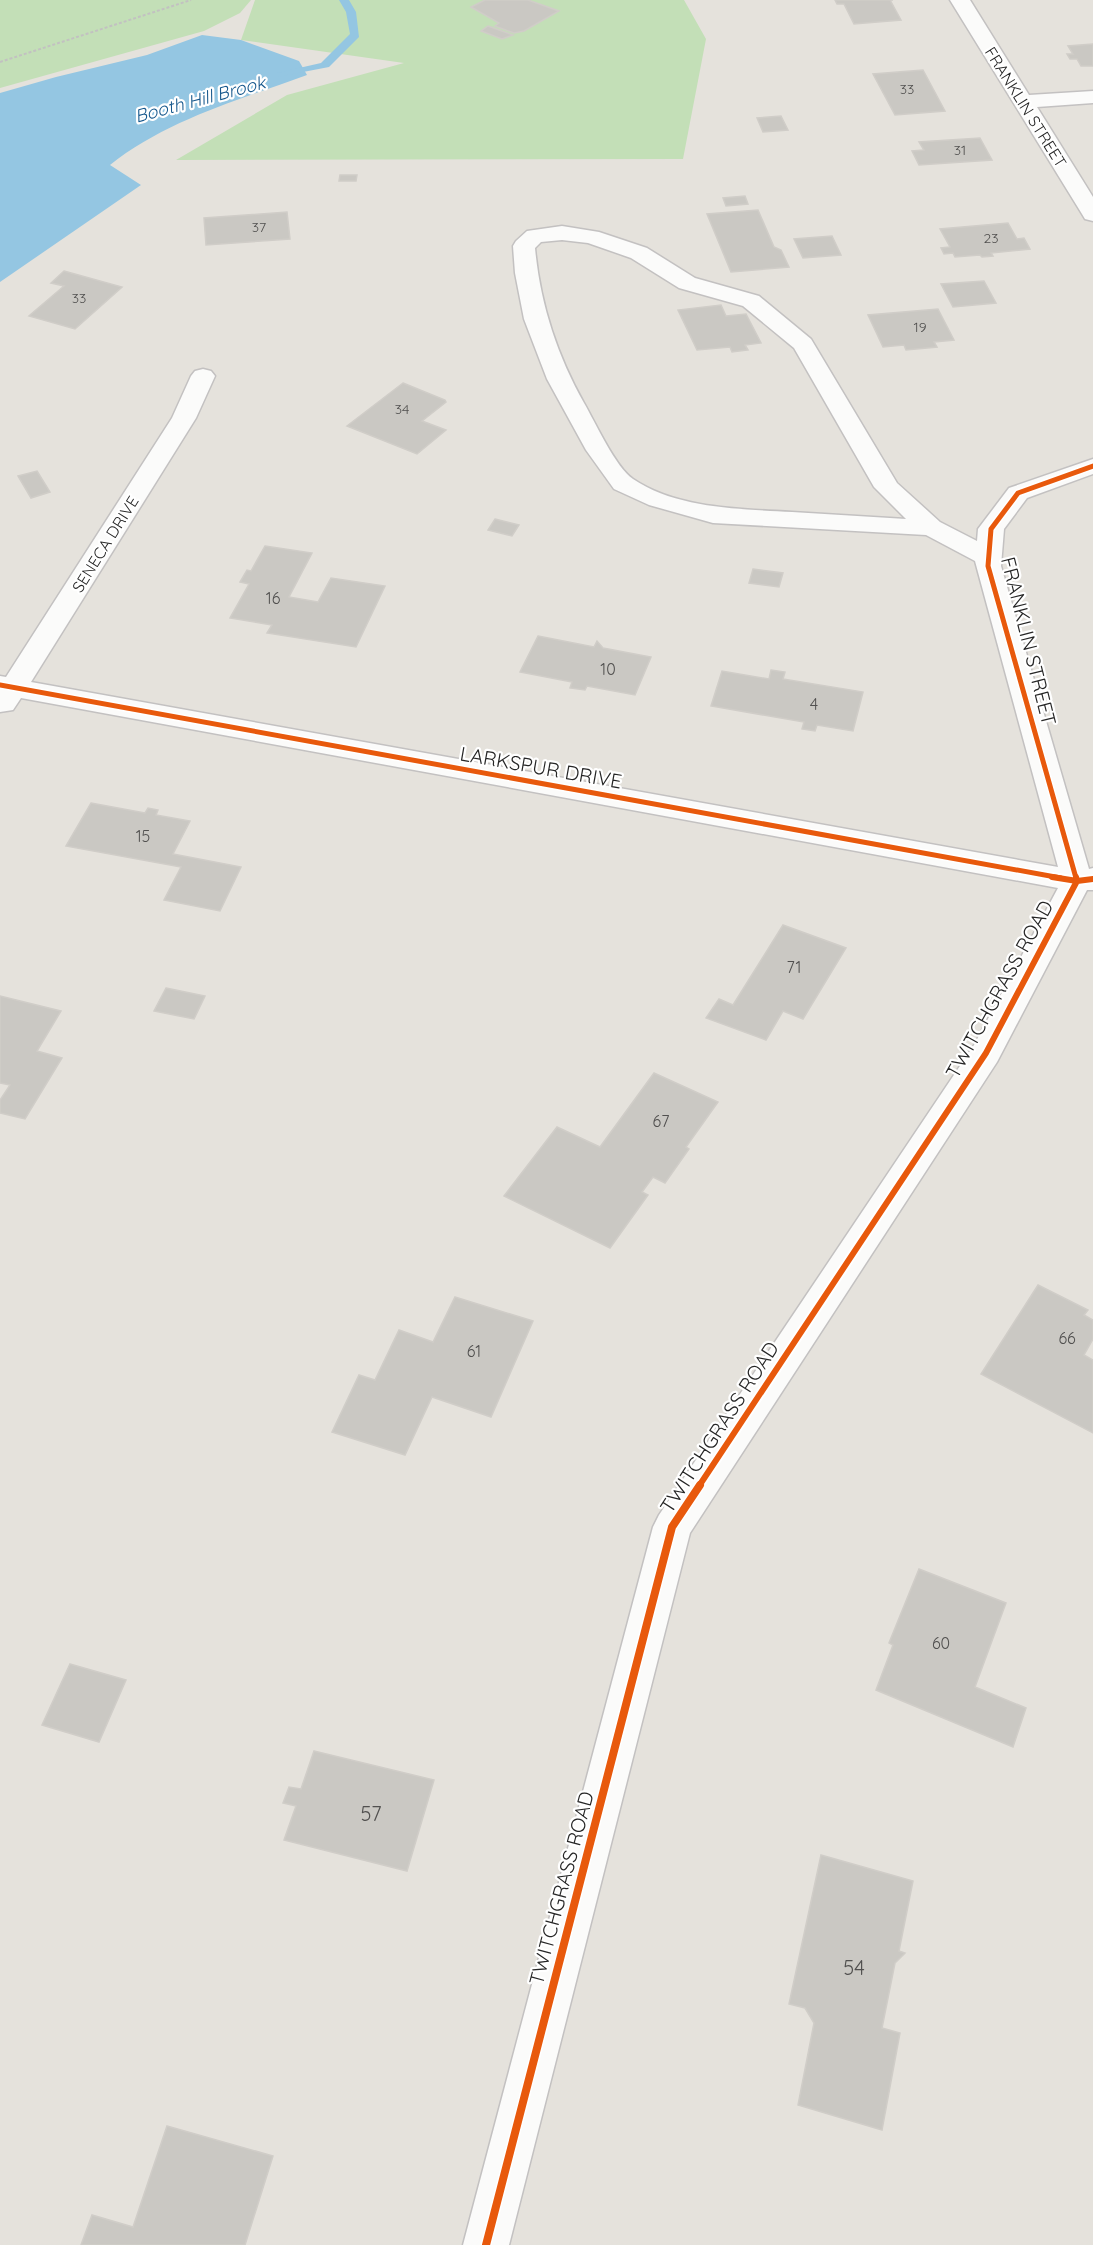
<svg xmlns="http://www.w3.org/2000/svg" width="1093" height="2245" font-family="Quicksand,sans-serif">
	<rect width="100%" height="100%" fill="#e5e2dc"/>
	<g fill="#c3dfb7">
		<path d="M 0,0 L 251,0 L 240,13 L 204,31 L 0,88 Z"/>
		<path d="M 255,0 L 684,0 L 706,39 L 683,159 L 176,160 L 287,95 L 404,63 L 241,40 Z"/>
	</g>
	<path fill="#94c6e2" d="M 202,35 L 241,40 L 299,61 L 307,75 C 239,100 167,120 110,165 L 141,185 L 0,282 L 0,93 L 56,77 L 147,55 Z"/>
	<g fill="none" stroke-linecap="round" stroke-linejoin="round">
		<path fill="#94c6e2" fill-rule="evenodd" d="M 339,0 L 349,0 L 356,12 L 359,37 L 329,67 L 277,77 L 277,73 L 321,63 L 350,34 L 346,12 Z"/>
	</g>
	<g fill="#cac8c3" stroke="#d0cdc8" stroke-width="1.5">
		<path d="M 485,0 L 528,0 L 559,11 L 524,31 L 514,33 L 495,26 L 499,23 L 471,7 Z"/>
		<path d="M 835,0 L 893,0 L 890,0 L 901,20 L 854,24 L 844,4 L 837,4 Z"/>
		<path d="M 488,26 L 513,35 L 502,39 L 481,31 Z"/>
		<path d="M 1093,44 L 1093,66 L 1081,66 L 1077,59 L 1070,59 L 1067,54 L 1073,54 L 1068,46 Z"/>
		<path d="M 923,70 L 945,111 L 895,115 L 873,74 Z"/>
		<path d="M 781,116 L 788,130 L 763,132 L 757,118 Z"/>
		<path d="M 980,138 L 992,160 L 919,165 L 912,151 L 924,150 L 919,142 Z"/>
		<path d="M 340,175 L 357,175 L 356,181 L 339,181 Z"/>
		<path d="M 745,196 L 748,204 L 726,206 L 723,198 Z"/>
		<path d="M 758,210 L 774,247 L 781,250 L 789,267 L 731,272 L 707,214 Z"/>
		<path d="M 287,212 L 290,239 L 206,245 L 204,218 Z"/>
		<path d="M 1008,223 L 1017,239 L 1024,238 L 1030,249 L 991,253 L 993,256 L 982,257 L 980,255 L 955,257 L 953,253 L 944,254 L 941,248 L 950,247 L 940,229 Z"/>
		<path d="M 832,236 L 841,255 L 803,258 L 794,239 Z"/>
		<path d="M 64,271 L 122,287 L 75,329 L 29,316 L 64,286 L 51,283 Z"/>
		<path d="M 984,281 L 996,303 L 953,307 L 941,284 Z"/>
		<path d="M 721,305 L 726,316 L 746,314 L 761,343 L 745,345 L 748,350 L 732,352 L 730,347 L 697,350 L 678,310 Z"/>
		<path d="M 938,309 L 954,340 L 934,342 L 937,347 L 906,350 L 904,345 L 883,347 L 868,315 Z"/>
		<path d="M 403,383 L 445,400 L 446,402 L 422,421 L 446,430 L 417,454 L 347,426 Z"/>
		<path d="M 37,471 L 50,492 L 31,498 L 18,476 Z"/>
		<path d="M 495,519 L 519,525 L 512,536 L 488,530 Z"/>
		<path d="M 265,546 L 312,553 L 289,597 L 318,602 L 331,578 L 385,586 L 356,647 L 267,633 L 272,625 L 230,618 L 249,584 L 240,582 L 247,570 L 251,571 Z"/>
		<path d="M 753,569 L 783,573 L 779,587 L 749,583 Z"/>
		<path d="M 538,636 L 594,647 L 597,641 L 603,648 L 651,657 L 635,695 L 587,686 L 585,690 L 570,688 L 572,682 L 520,672 Z"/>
		<path d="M 771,670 L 785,672 L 783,679 L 863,692 L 853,731 L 817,725 L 815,731 L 802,729 L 804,722 L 711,706 L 722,671 L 769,679 Z"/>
		<path d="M 91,803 L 145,813 L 148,808 L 158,810 L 156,815 L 190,821 L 173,854 L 241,867 L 220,911 L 164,900 L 181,867 L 66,846 Z"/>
		<path d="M 783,925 L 846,948 L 803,1019 L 783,1011 L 766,1040 L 706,1018 L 719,999 L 733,1005 Z"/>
		<path d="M 166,988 L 205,996 L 194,1019 L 154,1011 Z"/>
		<path d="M 0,996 L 61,1011 L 37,1051 L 62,1058 L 25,1119 L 0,1113 L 0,1100 L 10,1085 L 0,1083 Z"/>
		<path d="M 654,1073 L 718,1102 L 686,1147 L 689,1149 L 665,1183 L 653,1177 L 642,1192 L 648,1195 L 610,1248 L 504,1196 L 557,1127 L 600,1147 Z"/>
		<path d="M 1038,1285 L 1088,1310 L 1084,1315 L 1093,1320 L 1093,1339 L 1084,1355 L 1093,1360 L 1093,1433 L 981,1374 Z"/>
		<path d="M 455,1297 L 533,1321 L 491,1417 L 432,1397 L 405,1455 L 332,1432 L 359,1375 L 375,1380 L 399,1330 L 433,1342 Z"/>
		<path d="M 919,1569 L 1006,1603 L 975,1687 L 1026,1708 L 1013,1747 L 876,1690 L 893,1645 L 889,1643 Z"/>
		<path d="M 70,1664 L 126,1680 L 99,1742 L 42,1725 Z"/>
		<path d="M 314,1751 L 434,1780 L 407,1871 L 284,1840 L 296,1806 L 283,1803 L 289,1787 L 301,1789 Z"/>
		<path d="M 821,1855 L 913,1881 L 899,1951 L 905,1953 L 895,1963 L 882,2028 L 900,2033 L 882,2130 L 798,2105 L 814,2023 L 805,2008 L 789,2004 Z"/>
		<path d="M 167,2126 L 273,2156 L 245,2245 L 81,2245 L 92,2215 L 133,2227 Z"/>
	</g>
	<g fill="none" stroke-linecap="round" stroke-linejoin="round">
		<g stroke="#c3c1c1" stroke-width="3">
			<g id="minor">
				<path d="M 950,0 L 970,0 L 1029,95 L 1093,91 L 1093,103 L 1037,107 L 1093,197 L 1093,221 L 1085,219 L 1082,214 Z"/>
				<path d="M 562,226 L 599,232 L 647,248 L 695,278 L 759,296 L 811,339 L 897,483 L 940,522 L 977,541 L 978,529 L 1009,488 L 1093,459 L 1093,474 L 1027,498 L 1004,529 L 1001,566 L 1089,869 L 1093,868 L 1093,890 L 1087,890 L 997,1062 L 690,1533 L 509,2245 L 463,2245 L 653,1527 L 659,1515 L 974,1045 L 1058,888 L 21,698 L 13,710 L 0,712 L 0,676 L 6,677 L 172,418 L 191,376 L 195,371 L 203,369 L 211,371 L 215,376 L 196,418 L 31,682 L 1058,867 L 975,561 L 926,535 L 713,523 L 649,505 L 614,489 L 586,450 L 547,379 L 524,319 L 515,273 L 513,246 L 516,241 L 527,231 ZM 562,240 L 588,243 L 631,258 L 679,288 L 743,306 L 794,348 L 874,487 L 906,519 C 868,517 830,514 792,512 C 742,509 677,509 633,479 C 616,468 595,422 584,403 C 557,355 540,303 535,248 L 541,242 Z"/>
			</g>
		</g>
		<path stroke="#c2c1c1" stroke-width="2" stroke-dasharray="3 2" stroke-linecap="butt" d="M 0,62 L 191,0"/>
		<use href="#minor" fill="#fbfbfa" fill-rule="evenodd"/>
		<g stroke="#fff" stroke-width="8">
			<g id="cycleway-far2">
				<path d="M 0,685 L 1061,878"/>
				<path d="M 1076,878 L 988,566 L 991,529 L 1018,493 L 1093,466"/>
			</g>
		</g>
		<g stroke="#fff" stroke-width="10">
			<g id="cycleway-far1">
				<path d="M 1052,877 L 1077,881 L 1076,877"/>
				<path d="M 699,1486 L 986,1053 L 1077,881 L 1093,879"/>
			</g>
		</g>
		<g stroke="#fff" stroke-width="11">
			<path id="cycleway" d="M 486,2245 L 672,1527 L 700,1485"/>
		</g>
		<use href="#cycleway-far2" stroke="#e8590c" stroke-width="5"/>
		<use href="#cycleway-far1" stroke="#e8590c" stroke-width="6"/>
		<use href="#cycleway" stroke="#e8590c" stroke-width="8"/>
	</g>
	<g text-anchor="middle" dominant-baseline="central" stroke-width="4.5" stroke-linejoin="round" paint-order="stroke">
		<g font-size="14" fill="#51504f">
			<text x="907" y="89">33</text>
			<text x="960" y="150">31</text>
			<text x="259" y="227">37</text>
			<text x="991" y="238">23</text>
			<text x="79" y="298">33</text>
			<text x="920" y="327">19</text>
			<text x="402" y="409">34</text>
		</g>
		<g font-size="16" fill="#262626" stroke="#fff">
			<text transform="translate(1026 107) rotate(58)">FRANKLIN STREET</text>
			<text transform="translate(105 544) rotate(-58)">SENECA DRIVE</text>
		</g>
		<g font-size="16" fill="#51504f">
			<text x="273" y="598">16</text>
			<text x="608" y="669">10</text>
			<text x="814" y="704">4</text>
			<text x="143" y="836">15</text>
			<text x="794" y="967">71</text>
			<text x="661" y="1121">67</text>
			<text x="1067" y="1338">66</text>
			<text x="474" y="1351">61</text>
			<text x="941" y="1643">60</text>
		</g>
		<g font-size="18" font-style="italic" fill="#15578c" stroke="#fff">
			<text transform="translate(200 99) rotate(-15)">Booth Hill Brook</text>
		</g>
		<g font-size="20" fill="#262626" stroke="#fff">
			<text transform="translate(1029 641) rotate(76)">FRANKLIN STREET</text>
			<text transform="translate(541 767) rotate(10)">LARKSPUR DRIVE</text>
			<text transform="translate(999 989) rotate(-61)">TWITCHGRASS ROAD</text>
			<text transform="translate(719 1427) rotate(-57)">TWITCHGRASS ROAD</text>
			<text transform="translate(561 1888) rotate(-75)">TWITCHGRASS ROAD</text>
		</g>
		<g font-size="20" fill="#51504f">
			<text x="371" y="1813">57</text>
			<text x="854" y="1967">54</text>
		</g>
	</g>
</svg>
